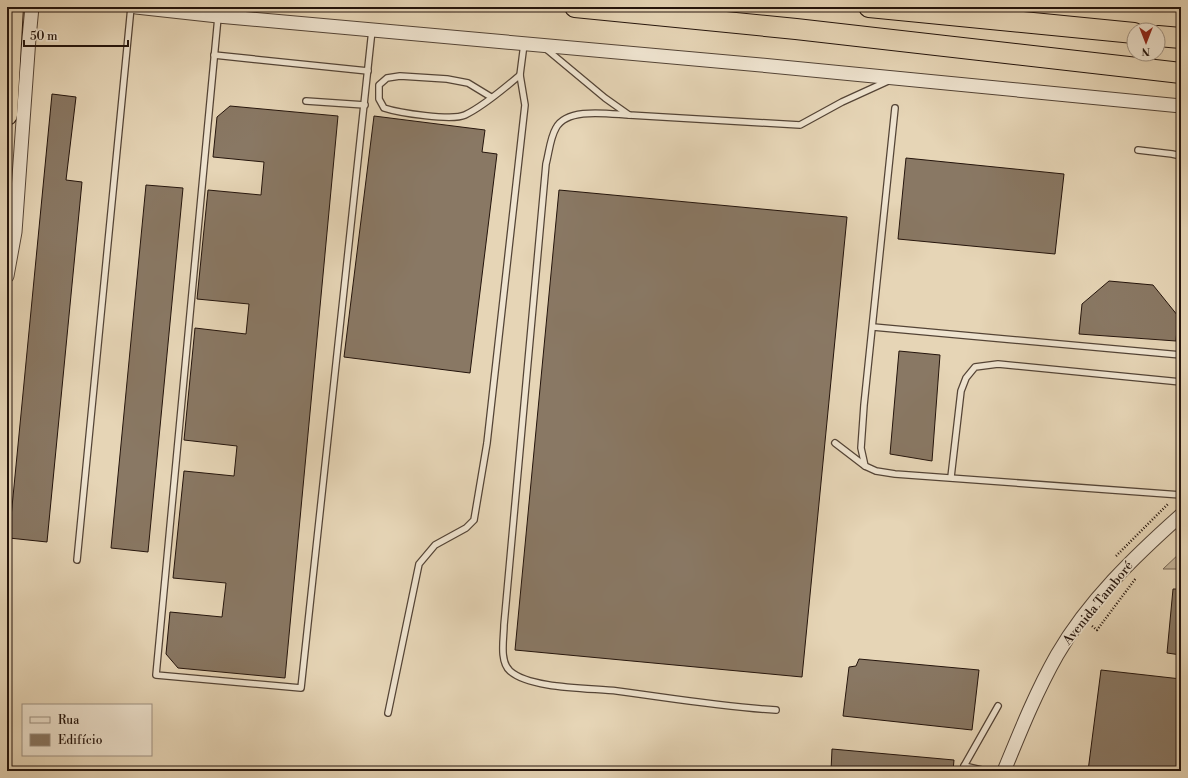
<svg xmlns="http://www.w3.org/2000/svg" width="1188" height="778" font-family="'Libre Bodoni',serif">
	<rect width="100%" height="100%" fill="#e6d5b6"/>
	<filter id="stains"><feTurbulence type="fractalNoise" baseFrequency=".005" numOctaves="4"/><feColorMatrix values="0 0 0 0 .2 0 0 0 0 .09 0 0 0 0 .02 0 0 0 .5 -.17"/></filter>
	<radialGradient id="worn" r=".72"><stop offset=".6" stop-color="#630" stop-opacity="0"/><stop offset="1" stop-color="#630" stop-opacity=".3"/></radialGradient>
	<path fill="#c5b499" stroke="#746452" d="M 1181,552 L 1181,569 L 1163,569 Z"/>
	<g fill="#897864" stroke="#24140c">
		<path d="M 52,94 L 76,97 L 66,180 L 82,182 L 47,542 L 9,538 Z"/>
		<path d="M 230,106 L 338,116 L 285,678 L 178,668 L 166,654 L 170,612 L 222,617 L 226,583 L 173,578 L 184,471 L 234,476 L 237,446 L 184,440 L 195,328 L 246,334 L 249,304 L 197,299 L 208,190 L 261,195 L 264,162 L 213,157 L 217,117 Z"/>
		<path d="M 374,116 L 485,130 L 482,152 L 497,154 L 470,373 L 344,357 Z"/>
		<path d="M 906,158 L 1064,174 L 1055,254 L 898,239 Z"/>
		<path d="M 146,185 L 183,188 L 148,552 L 111,548 Z"/>
		<path d="M 559,190 L 847,217 L 802,677 L 515,650 Z"/>
		<path d="M 1109,281 L 1153,285 L 1178,316 L 1176,341 L 1079,334 L 1082,304 Z"/>
		<path d="M 899,351 L 940,355 L 932,461 L 890,454 Z"/>
		<path d="M 1173,589 L 1181,589 L 1181,655 L 1167,653 Z"/>
		<path d="M 859,659 L 979,670 L 972,730 L 843,716 L 849,667 L 856,666 Z"/>
		<path d="M 1101,670 L 1181,679 L 1181,771 L 1088,771 Z"/>
		<path d="M 832,749 L 954,760 L 953,771 L 831,771 Z"/>
	</g>
	<g fill="none" stroke-linecap="round" stroke-linejoin="round">
		<g stroke="#544436" stroke-width="8">
			<g id="service">
				<path d="M 218,17 L 156,675 L 301,688 L 372,30"/>
				<path d="M 545,48 L 605,98 L 629,115 L 800,125 L 842,102 L 888,81"/>
				<path d="M 214,55 L 368,71"/>
				<path d="M 491,97 L 468,83 L 447,79 L 400,76 L 387,78 L 379,85 L 379,99 L 384,108 C 399,113 452,121 465,115 C 482,107 506,87 520,75"/>
				<path d="M 306,101 L 365,105"/>
				<path d="M 895,108 L 864,405 L 861,448 L 865,466 L 876,471 L 895,474 L 1181,495"/>
				<path d="M 629,115 C 609,114 567,107 556,128 C 550,138 549,153 546,164 L 504,625 C 504,638 499,661 510,671 C 530,689 591,688 617,691 C 670,698 723,707 776,710"/>
				<path d="M 1138,150 L 1172,154 L 1181,156"/>
				<path d="M 873,327 L 1181,355"/>
				<path d="M 835,443 L 865,466"/>
				<path d="M 951,477 L 961,391 L 966,378 L 975,367 L 998,364 L 1181,382"/>
				<path d="M 77,560 L 131,7"/>
				<path d="M 388,713 L 419,564 L 435,545 L 466,528 L 474,520 L 487,443 L 525,105 L 520,75 L 524,44"/>
				<path d="M 964,766 L 998,706"/>
				<path d="M 963,771 L 964,766 L 986,771"/>
			</g>
		</g>
		<g stroke="#544436" stroke-width="15">
			<g id="tertiary">
				<path d="M 136,7 L 218,16 L 761,65 L 1181,106"/>
				<path d="M 7,276 L 15,232 L 29,38 L 32,7"/>
				<path d="M 1004,771 C 1020,732 1036,692 1057,655 C 1088,601 1135,556 1181,515"/>
			</g>
		</g>
		<g stroke="#24140c" stroke-width="22">
			<g id="motorway">
				<path d="M 575,7 L 796,29 L 1181,73"/>
				<path d="M 869,7 L 1134,33"/>
				<path d="M 1158,36 L 1181,38"/>
				<path d="M 7,115 L 13,7"/>
			</g>
		</g>
		<g stroke="#24140c" stroke-width="2.5" stroke-dasharray="1 2" stroke-linecap="butt">
			<path d="M 1116,556 L 1169,503"/>
			<path d="M 1092,626 L 1097,630 L 1136,578"/>
		</g>
		<use href="#service" stroke="#efe4d0" stroke-width="5.5"/>
		<use href="#tertiary" stroke="#efe4d0" stroke-width="13"/>
		<use href="#motorway" stroke="#e6d5b6" stroke-width="20"/>
	</g>
	<g text-anchor="middle" dominant-baseline="central" stroke-width="3.5" stroke-linejoin="round" paint-order="stroke">
		<g font-size="13" fill="#24140c" stroke="#efe4d0">
			<text transform="translate(1098 603) rotate(-51)">Avenida Tamboré</text>
		</g>
	</g>
	<rect width="1188" height="778" fill="none" stroke="#e6d5b6" stroke-width="24"/>
	<rect x="8" y="8" width="1172" height="762" fill="none" stroke="#24140c" stroke-width="2"/>
	<rect x="12" y="12" width="1164" height="754" fill="none" stroke="#24140c"/>
	<rect x="22" y="704" width="130" height="52" fill="#efe4d0" stroke="#9e9182"/>
	<rect x="30" y="717" width="20" height="6" fill="#efe4d0" stroke="#9e9182"/>
	<text x="58" y="724" font-size="12" fill="#24140c">Rua</text>
	<rect x="30" y="734" width="20" height="12" fill="#897864" stroke="#9e9182"/>
	<text x="58" y="744" font-size="12" fill="#24140c">Edifício</text>
	<g transform="translate(1146 42) rotate(180)"><circle r="19" fill="#efe4d0" stroke="#9e9182"/>
	<path d="M0-3L7 15L0 10L-7 15Z" fill="#8f2418"/>
	<text y="-6" font-size="11" font-weight="bold" text-anchor="middle" fill="#24140c">N</text>
	</g>
	<path d="M24 40v6h104v-6" fill="none" stroke="#24140c" stroke-width="2"/>
	<text x="30" y="40" font-size="12" fill="#24140c" stroke="#efe4d0" stroke-width="3" paint-order="stroke">50 m</text>
	<rect width="100%" height="100%" filter="url(#stains)"/>
	<rect width="100%" height="100%" fill="url(#worn)"/>
</svg>
